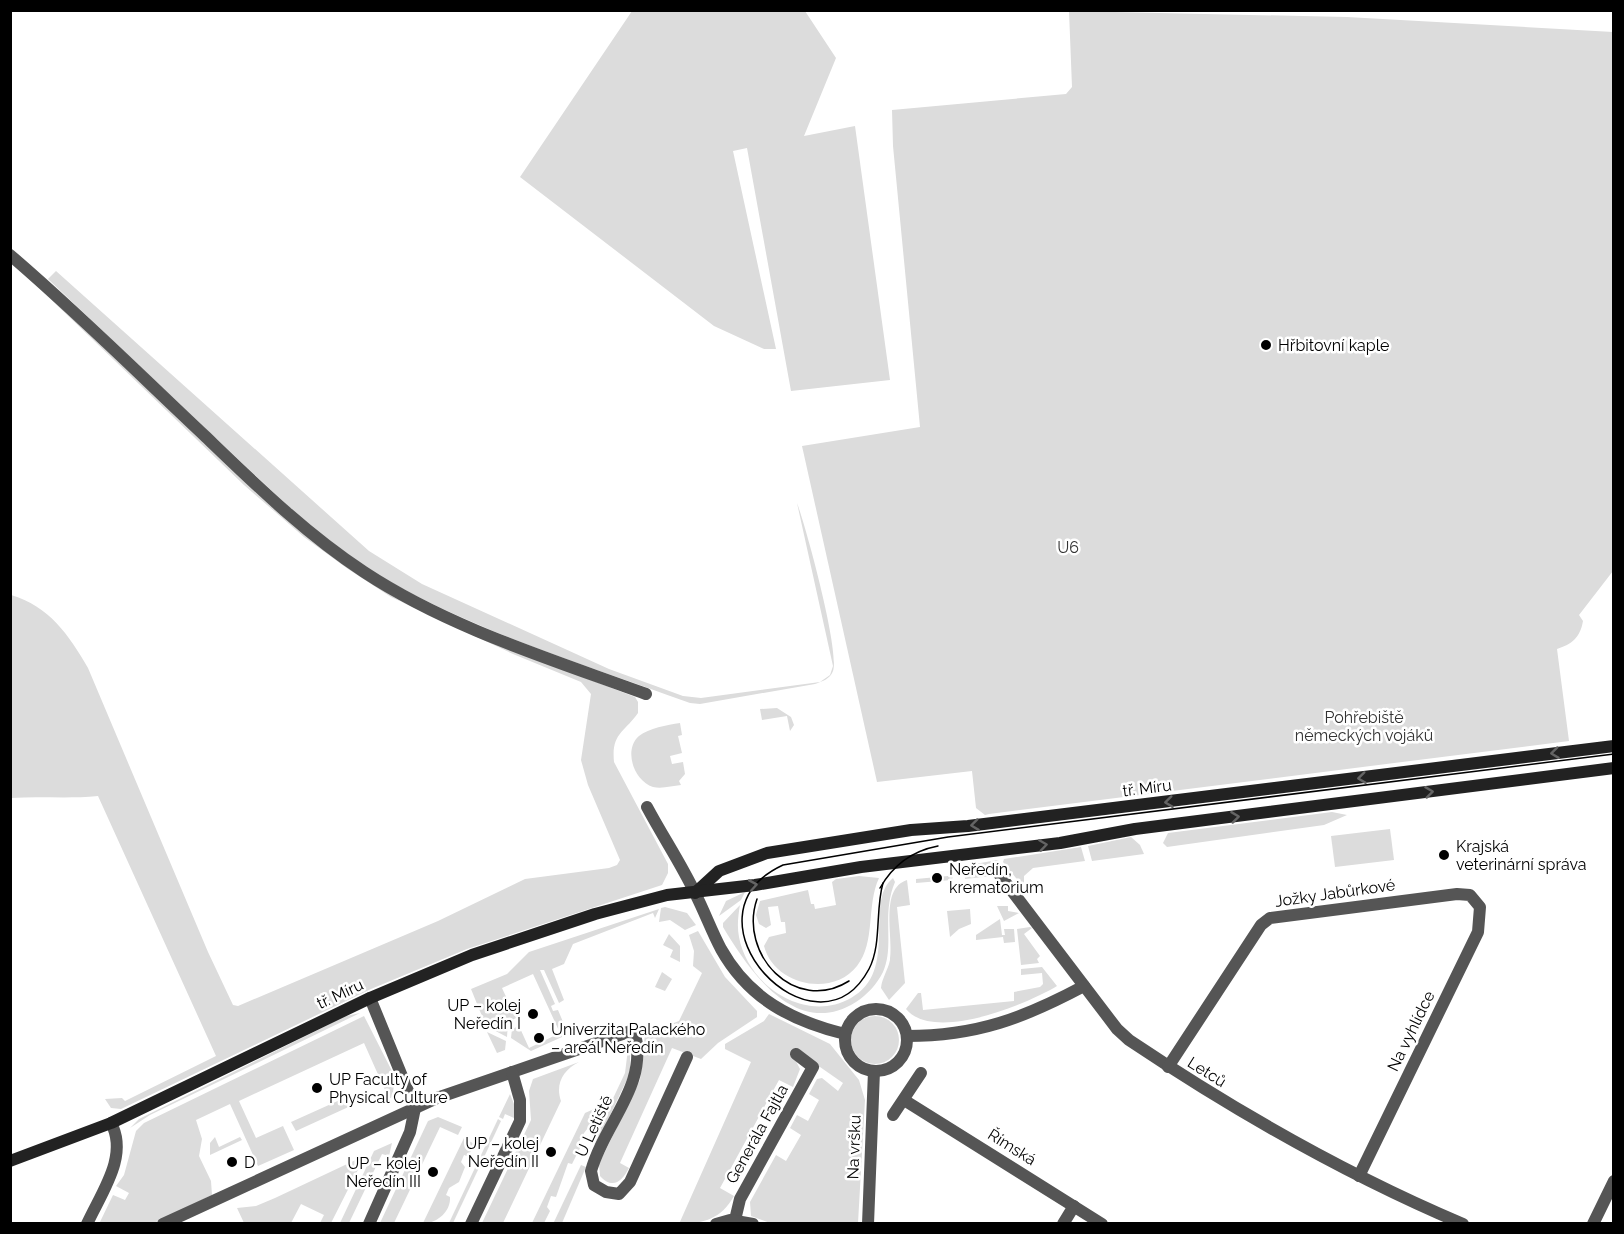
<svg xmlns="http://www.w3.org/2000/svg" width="1624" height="1234" font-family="Raleway,sans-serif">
	<rect width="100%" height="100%" fill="#fff"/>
	<g fill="#dcdcdc">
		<path d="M 632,11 L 805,11 L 836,58 L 804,136 L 855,126 L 890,380 L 791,391 L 747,148 L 733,151 L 776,349 L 764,349 L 714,326 L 520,177 Z"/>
		<path d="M 1069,11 L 1347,17 L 1613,32 L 1613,571 L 1579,615 L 1583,621 C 1580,638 1572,644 1557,649 L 1569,741 L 989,814 L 985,815 L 976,808 L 972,771 L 877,782 L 802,446 L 920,427 L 893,146 L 892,110 L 1066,94 L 1072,87 Z"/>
		<path d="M 11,261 L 296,528 L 338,561 L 400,601 L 510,649 L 635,697 L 638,702 L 638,713 C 625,732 611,733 614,762 L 668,864 L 668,873 L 662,885 L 467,949 L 371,989 L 121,1109 L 111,1108 L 105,1099 L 122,1098 L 125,1101 L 216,1056 L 98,796 C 68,799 40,796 11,798 L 11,595 C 49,606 69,635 88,668 L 208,952 L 233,1005 L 238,1006 L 438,921 L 525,879 L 609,868 L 617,865 L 620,860 L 588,785 L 581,760 L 591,694 L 581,682 L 513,654 L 391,597 L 348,569 L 304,537 L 244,485 Z"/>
		<path d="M 56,271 L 369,551 L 422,584 L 609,669 L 683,696 L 701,698 L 820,682 L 830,675 L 833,666 L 797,503 C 806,527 840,651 833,671 C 830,679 823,681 815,684 L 700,704 L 690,703 C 584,664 472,631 375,573 C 324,543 282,500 239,460 C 175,400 112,339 48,279 Z"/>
		<path d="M 777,708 L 791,717 L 794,725 L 790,731 L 787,716 L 762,720 L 760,709 Z"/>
		<path d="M 680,723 L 682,735 L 678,736 L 682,753 L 670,756 L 672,764 L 683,762 L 685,774 L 679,781 L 681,785 C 672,786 662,789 653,787 C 634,781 623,750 639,736 C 649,728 667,725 680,723 Z"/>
		<path d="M 1332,812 L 1347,815 L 1324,825 L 1167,847 L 1163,843 L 1168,833 Z"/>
		<path d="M 1390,829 L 1394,860 L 1335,867 L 1331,836 Z"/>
		<path d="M 1131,837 L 1140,845 L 1144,854 L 1092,861 L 1088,846 Z"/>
		<path d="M 1081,847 L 1085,861 L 1033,868 L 1024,876 L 1024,888 L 1003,862 L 1004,859 Z"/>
		<path d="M 997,860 L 999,861 L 987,868 L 992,876 L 965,879 L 964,866 Z"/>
		<path d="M 954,871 L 952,880 L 916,883 L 916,879 L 948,876 Z"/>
		<path d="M 859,876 L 879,878 C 866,906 876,942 857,966 C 832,998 774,985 764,946 L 769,937 L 786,933 L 785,922 L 781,922 L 778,906 L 768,907 L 771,925 L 766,928 L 759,924 L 756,915 L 760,901 L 808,890 L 811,904 L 814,904 L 815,909 L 836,905 L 832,882 L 836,879 Z"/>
		<path d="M 893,878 L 895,882 C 881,915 895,945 883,972 C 877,984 867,995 856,1002 C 796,1040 750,972 723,927 L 723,923 L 740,905 C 738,916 737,927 739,937 C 748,986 805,1024 851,998 C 900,971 863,902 893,878 Z"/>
		<path d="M 907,880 L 910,905 L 897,907 L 905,983 L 889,1000 L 881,988 C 882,978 888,970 890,960 C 894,938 879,889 907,880 Z"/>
		<path d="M 745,892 L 741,900 L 719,916 L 726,901 Z"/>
		<path d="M 997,906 L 1008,906 L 1008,911 L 1019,913 L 1004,921 Z"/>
		<path d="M 665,907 L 687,913 L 696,925 L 685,930 L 670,920 L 659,922 L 661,908 Z"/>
		<path d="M 659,909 L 655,918 L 653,913 L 573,944 L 564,964 L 552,969 L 564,1000 L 559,1003 L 544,970 L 540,970 L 555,1004 L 551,1006 L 553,1011 L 558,1010 L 566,1029 L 562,1037 L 531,1051 L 511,1038 L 512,1029 L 519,1026 L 529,1048 L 560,1033 L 533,974 L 502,988 L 516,1018 L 508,1022 L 507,1037 L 486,1026 L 471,989 L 507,974 L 529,952 Z"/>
		<path d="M 970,909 L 971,924 L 959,929 L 950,937 L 947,911 Z"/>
		<path d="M 1000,919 L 1002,935 L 1005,935 L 1004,929 L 1014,929 L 1015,942 L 1004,943 L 1003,937 L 976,940 L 976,935 Z"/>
		<path d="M 1030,927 L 1032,928 L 1024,934 L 1040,956 L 1037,959 L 1039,963 L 1021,965 L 1017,929 Z"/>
		<path d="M 698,931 L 725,977 L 757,1011 L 757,1017 L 718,1043 L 701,1059 L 672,1048 L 620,1163 L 629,1168 C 622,1181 613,1190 600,1176 L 599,1164 L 640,1080 L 645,1034 L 679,1021 L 702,973 L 693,966 L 694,951 L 689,935 Z"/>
		<path d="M 669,934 L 680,946 L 680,962 L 670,957 L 673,950 L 663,945 Z"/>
		<path d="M 1042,967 L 1057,986 C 1027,1004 934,1043 906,1009 L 918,993 L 921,993 L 923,1010 L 1014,1001 L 1014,992 L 1040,987 L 1043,984 L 1042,973 L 1021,975 L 1021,969 Z"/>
		<path d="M 662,972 L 672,979 L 665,991 L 655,987 Z"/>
		<path d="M 360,1013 L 150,1115 L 130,1128 L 139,1119 L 346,1016 Z"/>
		<path d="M 769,1014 L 830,1044 L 859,1080 L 865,1100 L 858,1223 L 770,1223 L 751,1216 L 750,1202 L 776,1155 L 786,1161 L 801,1135 L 790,1128 L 797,1115 L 808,1121 L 819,1100 L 809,1094 L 817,1079 L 822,1078 L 838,1091 L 843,1083 L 797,1051 L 794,1057 L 800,1069 L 793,1087 L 779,1080 L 720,1188 L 734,1196 C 721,1219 705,1223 679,1224 L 751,1062 L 725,1049 L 725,1044 L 764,1021 Z"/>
		<path d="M 364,1016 L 394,1075 L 390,1077 L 394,1086 L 392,1097 L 389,1099 L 364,1043 L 239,1101 L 256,1138 L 283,1126 L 294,1150 L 258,1166 L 230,1104 L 196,1120 L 202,1139 L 199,1156 L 211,1181 L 212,1195 L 154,1223 L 99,1224 L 113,1195 L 125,1200 L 129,1193 L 116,1186 L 124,1175 L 136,1131 L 144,1123 Z"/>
		<circle cx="875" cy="1040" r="24"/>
		<path d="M 487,1032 L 506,1041 L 505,1050 L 497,1053 Z"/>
		<path d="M 630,1047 L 630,1073 L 596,1145 L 592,1143 L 625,1073 L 628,1049 Z"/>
		<path d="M 579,1062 C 563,1070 555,1084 561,1101 L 503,1223 L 482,1223 L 531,1120 L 529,1091 L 533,1079 Z"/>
		<path d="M 510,1094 L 514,1104 L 514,1118 L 505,1114 L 503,1119 L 499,1117 Z"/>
		<path d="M 351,1095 L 355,1104 L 296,1131 L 291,1122 Z"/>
		<path d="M 594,1109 L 596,1115 C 591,1126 583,1132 579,1142 L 581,1146 L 572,1164 L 568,1163 L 556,1197 L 551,1196 L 547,1207 L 550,1211 L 544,1223 L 532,1223 L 585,1113 Z"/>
		<path d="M 438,1117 L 462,1127 L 458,1135 L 440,1127 L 394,1223 L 380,1223 L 428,1121 Z"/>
		<path d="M 498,1119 L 501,1121 L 453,1223 L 449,1223 Z"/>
		<path d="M 215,1137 L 219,1147 L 240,1137 L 242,1140 L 210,1155 L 210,1143 Z"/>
		<path d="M 464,1138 L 476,1145 L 467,1156 L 464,1155 L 461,1162 L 465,1167 L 459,1182 L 449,1188 L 446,1195 L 450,1197 C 451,1212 436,1224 423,1223 Z"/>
		<path d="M 392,1143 L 389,1156 L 382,1154 L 349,1223 L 340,1223 L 374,1151 Z"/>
		<path d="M 362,1157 L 363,1160 L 331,1223 L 320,1223 L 324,1215 L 301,1204 L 291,1223 L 244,1223 L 237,1208 L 256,1206 L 275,1198 Z"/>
		<path d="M 581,1165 L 586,1167 L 562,1223 L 553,1224 Z"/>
	</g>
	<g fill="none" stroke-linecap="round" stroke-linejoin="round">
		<g stroke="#555" stroke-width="12">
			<path d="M 10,255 C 78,313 141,376 206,437 C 256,485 306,534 364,572 C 449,628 551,659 646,694"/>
			<path d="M 647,807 C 663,837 682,865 696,895 C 705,913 712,932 721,949 C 749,999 792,1021 845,1034"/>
			<path d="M 996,870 L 1117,1029 L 1129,1040 C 1235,1111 1345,1174 1463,1224"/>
			<circle cx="876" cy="1040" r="31"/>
			<path d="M 907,1036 C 977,1036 1024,1018 1084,986"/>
			<path d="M 1168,1067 L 1261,925 L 1270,918 L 1457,894 L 1470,895 L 1480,907 L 1478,932 L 1359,1176"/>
			<path d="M 904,1100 L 1102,1224"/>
			<path d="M 893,1115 L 921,1073"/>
			<path d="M 735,1220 L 740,1199 L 813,1067 L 796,1054"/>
			<path d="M 87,1224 C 101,1193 129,1156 111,1123"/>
			<path d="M 163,1224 L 437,1098 L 634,1030 C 650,1085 605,1121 591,1171 L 594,1185 L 606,1192 L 619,1194 L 630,1182 L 687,1057"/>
			<path d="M 369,1224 L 410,1132 L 415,1108 L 370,998"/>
			<path d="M 471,1224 L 520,1121 L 520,1100 L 512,1072"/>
			<path d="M 716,1224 L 730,1220 L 753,1224"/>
			<path d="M 868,1224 L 874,1071"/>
			<path d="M 1063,1224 L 1074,1206"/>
			<path d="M 1593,1224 L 1614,1181"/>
		</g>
		<g stroke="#222" stroke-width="12">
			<path d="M 695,893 L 719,871 L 767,853 L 911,830 L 968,826 L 1614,746"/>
			<path d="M 10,1161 L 111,1123 L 370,998 L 472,955 L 595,914 L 667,895 L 755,885 L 861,867 L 1060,843 L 1135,829 L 1614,768"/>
		</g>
		<g stroke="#000" stroke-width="1.5">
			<path d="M 883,883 C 875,910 882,944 869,969 C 816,1068 672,917 783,865 L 948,837 L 1614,754"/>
			<path d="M 880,888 C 893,865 912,851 938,846"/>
			<path d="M 757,899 C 738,954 795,1015 849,981"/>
		</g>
	</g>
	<defs><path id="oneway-chevron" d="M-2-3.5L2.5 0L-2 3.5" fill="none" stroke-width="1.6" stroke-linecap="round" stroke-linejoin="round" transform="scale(1.5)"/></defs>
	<g stroke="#646464">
		<use href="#oneway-chevron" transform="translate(1555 753) rotate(173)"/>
		<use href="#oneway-chevron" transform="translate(1362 778) rotate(173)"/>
		<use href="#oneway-chevron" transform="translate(1429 792) rotate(-7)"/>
		<use href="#oneway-chevron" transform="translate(1169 802) rotate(173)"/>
		<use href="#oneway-chevron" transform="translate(1235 817) rotate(-7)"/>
		<use href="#oneway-chevron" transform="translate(975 825) rotate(173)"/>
		<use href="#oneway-chevron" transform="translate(1043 845) rotate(-8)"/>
		<use href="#oneway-chevron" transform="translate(753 885) rotate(-10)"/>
	</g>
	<g fill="#000" stroke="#fff" stroke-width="2">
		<circle cx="1266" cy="345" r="6"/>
		<circle cx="1444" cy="855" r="6"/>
		<circle cx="937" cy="878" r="6"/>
		<circle cx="533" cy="1014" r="6"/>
		<circle cx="539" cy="1038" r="6"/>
		<circle cx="317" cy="1088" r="6"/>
		<circle cx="551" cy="1152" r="6"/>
		<circle cx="232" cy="1162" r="6"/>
		<circle cx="433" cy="1172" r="6"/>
	</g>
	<g text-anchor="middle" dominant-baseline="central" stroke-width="5" stroke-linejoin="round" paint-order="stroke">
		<g font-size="16" fill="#000" stroke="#fff" text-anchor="start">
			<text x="1278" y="345">Hřbitovní kaple</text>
			<text x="1456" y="846">Krajská<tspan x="1456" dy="18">veterinární správa</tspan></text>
			<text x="949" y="869">Neředín,<tspan x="949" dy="18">krematorium</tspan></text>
			<text x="521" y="1005" text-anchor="end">UP – kolej<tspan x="521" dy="18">Neředín I</tspan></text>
			<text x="551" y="1029">Univerzita Palackého<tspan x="551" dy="18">– areál Neředín</tspan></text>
			<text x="329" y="1079">UP Faculty of<tspan x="329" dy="18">Physical Culture</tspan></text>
			<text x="539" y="1143" text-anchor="end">UP – kolej<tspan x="539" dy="18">Neředín II</tspan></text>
			<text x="244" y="1162">D</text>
			<text x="421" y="1163" text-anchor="end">UP – kolej<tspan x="421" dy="18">Neředín III</tspan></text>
		</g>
		<g font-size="16" fill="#333" stroke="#fff">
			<text x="1068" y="547">U6</text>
			<text x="1364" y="717">Pohřebiště<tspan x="1364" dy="18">německých vojáků</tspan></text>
		</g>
		<g font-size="16" fill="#000" stroke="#fff">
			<text transform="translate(1147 788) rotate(-7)">tř. Míru</text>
			<text transform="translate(1335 893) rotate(-8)">Jožky Jabůrkové</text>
			<text transform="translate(340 994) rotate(-25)">tř. Míru</text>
			<text transform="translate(1411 1031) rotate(-64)">Na vyhlídce</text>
			<text transform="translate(1207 1072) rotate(32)">Letců</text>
			<text transform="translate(594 1126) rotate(-65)">U Letiště</text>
			<text transform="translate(757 1134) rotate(-61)">Generála Fajtla</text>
			<text transform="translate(854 1147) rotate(-88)">Na vršku</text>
			<text transform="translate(1012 1147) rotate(32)">Římská</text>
		</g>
	</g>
	<rect width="1624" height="1234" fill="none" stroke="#000000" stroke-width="24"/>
</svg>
